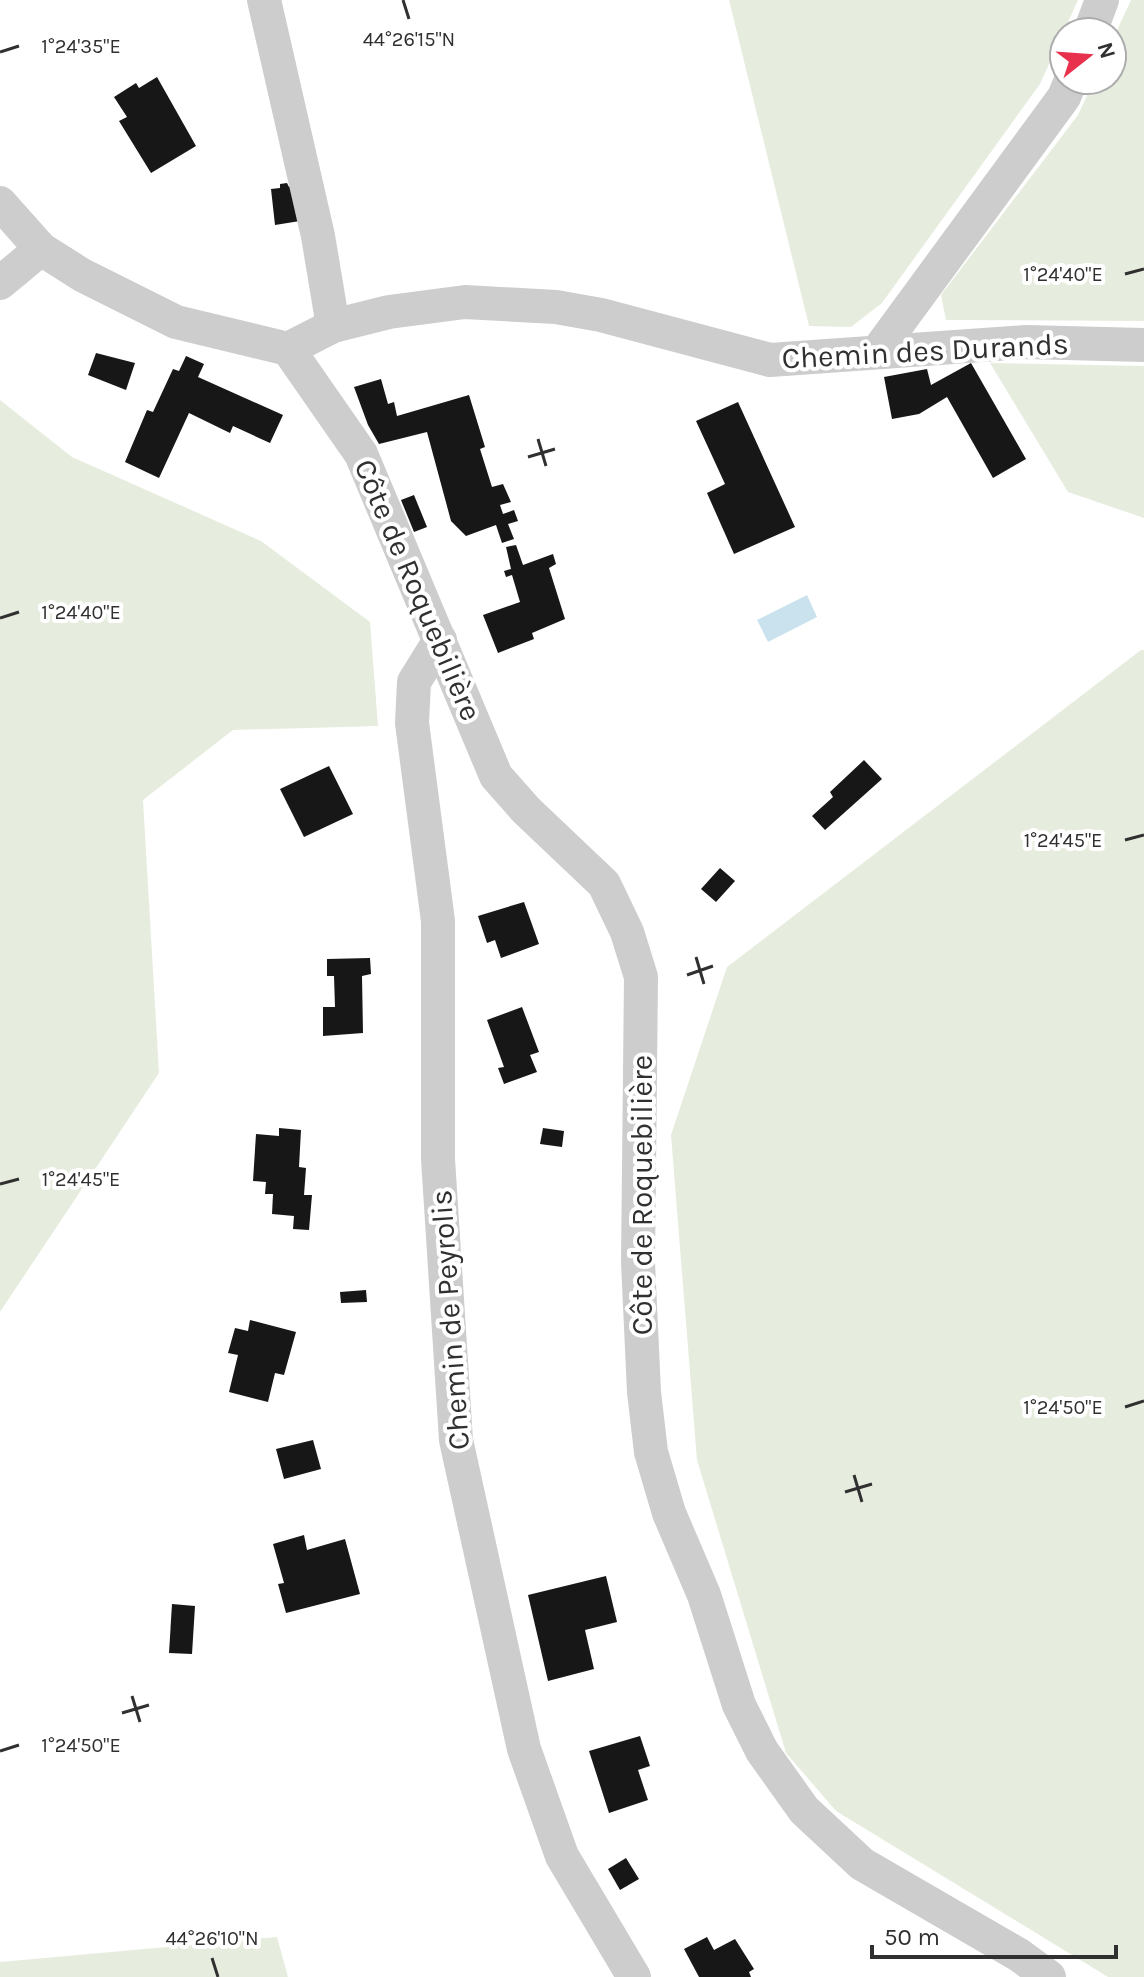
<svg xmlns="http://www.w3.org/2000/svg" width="1144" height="1977" font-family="Karla,sans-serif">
	<rect width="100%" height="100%" fill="#fff"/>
	<g fill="#e7edde">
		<path d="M 729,0 L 1078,0 L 1040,84 L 882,303 L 851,327 L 809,326 Z"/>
		<path d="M 1131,0 L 1144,0 L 1144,321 L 946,320 L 941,295 L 1078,115 L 1094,80 L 1112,80 L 1112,41 Z"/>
		<path d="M 990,363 L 1144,366 L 1144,518 L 1068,492 Z"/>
		<path d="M 0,400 L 72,457 L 261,541 L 370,622 L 378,726 L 233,730 L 143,800 L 159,1073 L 0,1312 Z"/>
		<path d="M 1141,650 L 1144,650 L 1144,1977 L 1108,1977 L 836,1811 L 786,1753 L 697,1460 L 671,1135 L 727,967 Z"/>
		<path d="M 277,1937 L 288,1977 L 0,1977 L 0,1962 Z"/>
	</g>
	<path fill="#cae2ed" d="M 807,595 L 817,617 L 768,642 L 757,620 Z"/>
	<g fill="#171717">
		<path d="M 157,77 L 196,146 L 151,173 L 119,121 L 127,117 L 114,97 L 136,83 L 139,88 Z"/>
		<path d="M 287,183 L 289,187 L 294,186 L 300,221 L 275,225 L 271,189 L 280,188 L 280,184 Z"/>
		<path d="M 96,353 L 135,363 L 126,390 L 88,375 Z"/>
		<path d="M 186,356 L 204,364 L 198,377 L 283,415 L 270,443 L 233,426 L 230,433 L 189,413 L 159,478 L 125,462 L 147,410 L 153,412 L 173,369 L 179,371 Z"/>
		<path d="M 971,363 L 1026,459 L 993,478 L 947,397 L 919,414 L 892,419 L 884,377 L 927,369 L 931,385 Z"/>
		<path d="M 381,379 L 388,404 L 394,402 L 397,416 L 469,395 L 485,447 L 480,449 L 492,487 L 503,484 L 511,502 L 500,505 L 503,514 L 514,510 L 518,521 L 508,524 L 514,539 L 502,543 L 496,525 L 466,536 L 451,521 L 427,432 L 379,444 L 368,425 L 354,387 Z"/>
		<path d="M 738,402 L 795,527 L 734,554 L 707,493 L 725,484 L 696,421 Z"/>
		<path d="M 414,495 L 427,527 L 414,532 L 401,500 Z"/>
		<path d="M 516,545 L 523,565 L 553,554 L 556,564 L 549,568 L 565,619 L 532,633 L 534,639 L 498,653 L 483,615 L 520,602 L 512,575 L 506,577 L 504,571 L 511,569 L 506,547 Z"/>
		<path d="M 864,760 L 882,779 L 825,830 L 812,816 L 833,797 L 830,792 Z"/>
		<path d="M 329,766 L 353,814 L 304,837 L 280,789 Z"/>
		<path d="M 720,868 L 735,881 L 716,902 L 701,889 Z"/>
		<path d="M 524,902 L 539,944 L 501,958 L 495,940 L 487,943 L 478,916 Z"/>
		<path d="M 370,958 L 371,974 L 362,976 L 363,1033 L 323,1036 L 323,1007 L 335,1007 L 334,976 L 327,976 L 327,959 Z"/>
		<path d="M 522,1007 L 539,1052 L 530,1055 L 537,1072 L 504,1084 L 498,1068 L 504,1067 L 487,1020 Z"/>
		<path d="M 279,1128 L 301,1130 L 299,1167 L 306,1168 L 304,1195 L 312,1195 L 309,1230 L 293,1229 L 294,1216 L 272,1214 L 273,1194 L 265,1194 L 266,1182 L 253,1181 L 256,1134 L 279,1136 Z"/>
		<path d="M 543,1128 L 564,1131 L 562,1147 L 540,1144 Z"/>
		<path d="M 366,1290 L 367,1302 L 341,1303 L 340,1292 Z"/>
		<path d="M 250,1320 L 296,1332 L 284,1375 L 275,1373 L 268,1402 L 229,1392 L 238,1355 L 228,1353 L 235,1328 L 248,1331 Z"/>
		<path d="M 313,1440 L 321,1469 L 284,1479 L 276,1449 Z"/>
		<path d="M 304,1535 L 307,1550 L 345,1539 L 360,1594 L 286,1613 L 278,1584 L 284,1583 L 273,1544 Z"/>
		<path d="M 606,1576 L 617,1622 L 585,1630 L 594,1669 L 548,1681 L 528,1595 Z"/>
		<path d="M 172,1604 L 195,1606 L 192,1654 L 169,1653 Z"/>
		<path d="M 640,1736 L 650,1766 L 638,1770 L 648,1800 L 609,1813 L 589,1751 Z"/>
		<path d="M 626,1858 L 639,1879 L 620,1890 L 608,1869 Z"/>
		<path d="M 707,1937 L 714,1950 L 735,1939 L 754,1969 L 749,1972 L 751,1977 L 699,1977 L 684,1949 Z"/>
	</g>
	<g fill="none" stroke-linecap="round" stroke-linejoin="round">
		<g stroke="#cdcdcd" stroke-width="34">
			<path d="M 264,0 L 318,236 L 333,326"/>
			<path d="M 1090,32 L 1102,0"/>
			<path d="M 0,203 L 41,249 L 82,275 L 176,322 L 288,349"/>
			<path d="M 0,283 L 41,249"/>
			<path d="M 288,349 L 361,454 L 496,776 L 526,810 L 604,884 L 627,932 L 641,977 L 638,1262 L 644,1392 L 651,1452 L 669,1513 L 704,1595 L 739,1705 L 762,1751 L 804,1810 L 862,1864 L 1019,1955 L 1049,1977"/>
			<path d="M 288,349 L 333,326 L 389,312 L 465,302 L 556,307 L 601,315 L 770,360 L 1026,342 L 1144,345"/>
			<path d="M 877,352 L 1064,97 L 1071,80"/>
			<path d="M 440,640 L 414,682 L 412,723 L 438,921 L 438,1159 L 456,1440 L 524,1749 L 562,1856 L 634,1977"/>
		</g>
	</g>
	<path fill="none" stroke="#303030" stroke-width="3" d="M 403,0 L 409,19M 0,52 L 19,46M 1125,274 L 1144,269M 538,439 L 546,466M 528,457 L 555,449M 0,618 L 19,612M 1125,840 L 1144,835M 696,957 L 704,984M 687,975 L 713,966M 0,1184 L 19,1179M 1125,1407 L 1144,1401M 854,1475 L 862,1502M 845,1492 L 872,1484M 132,1696 L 140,1722M 122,1713 L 149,1705M 0,1751 L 19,1745M 212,1958 L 218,1977"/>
	<g text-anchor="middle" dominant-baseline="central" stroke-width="8" stroke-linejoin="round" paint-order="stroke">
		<g font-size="30" fill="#303030" stroke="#fff">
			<text transform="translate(925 351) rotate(-3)">Chemin des Durands</text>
			<text transform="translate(418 590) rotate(67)">Côte de Roquebilière</text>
			<text transform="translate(642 1195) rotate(-90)">Côte de Roquebilière</text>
			<text transform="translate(450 1320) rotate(-94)">Chemin de Peyrolis</text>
		</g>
	</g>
	<g font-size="20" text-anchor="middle" fill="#303030" stroke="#fff" stroke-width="8" stroke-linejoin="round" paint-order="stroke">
		<text x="409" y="46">44°26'15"N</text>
		<text x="81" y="53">1°24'35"E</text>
		<text x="1063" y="281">1°24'40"E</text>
		<text x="81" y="619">1°24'40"E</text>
		<text x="1063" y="847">1°24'45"E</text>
		<text x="81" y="1186">1°24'45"E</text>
		<text x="1063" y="1414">1°24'50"E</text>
		<text x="81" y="1752">1°24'50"E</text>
		<text x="212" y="1945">44°26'10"N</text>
	</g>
	<g transform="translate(1088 56) rotate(73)"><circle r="38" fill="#ffffff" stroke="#acacac" stroke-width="2"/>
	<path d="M0-6L14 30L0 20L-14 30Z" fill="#e8314c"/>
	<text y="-12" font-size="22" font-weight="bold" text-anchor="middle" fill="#303030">N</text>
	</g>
	<path d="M872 1945v12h244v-12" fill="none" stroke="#303030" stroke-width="4"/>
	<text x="884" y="1945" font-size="24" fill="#303030" stroke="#ffffff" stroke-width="6" paint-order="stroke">50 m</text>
</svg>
